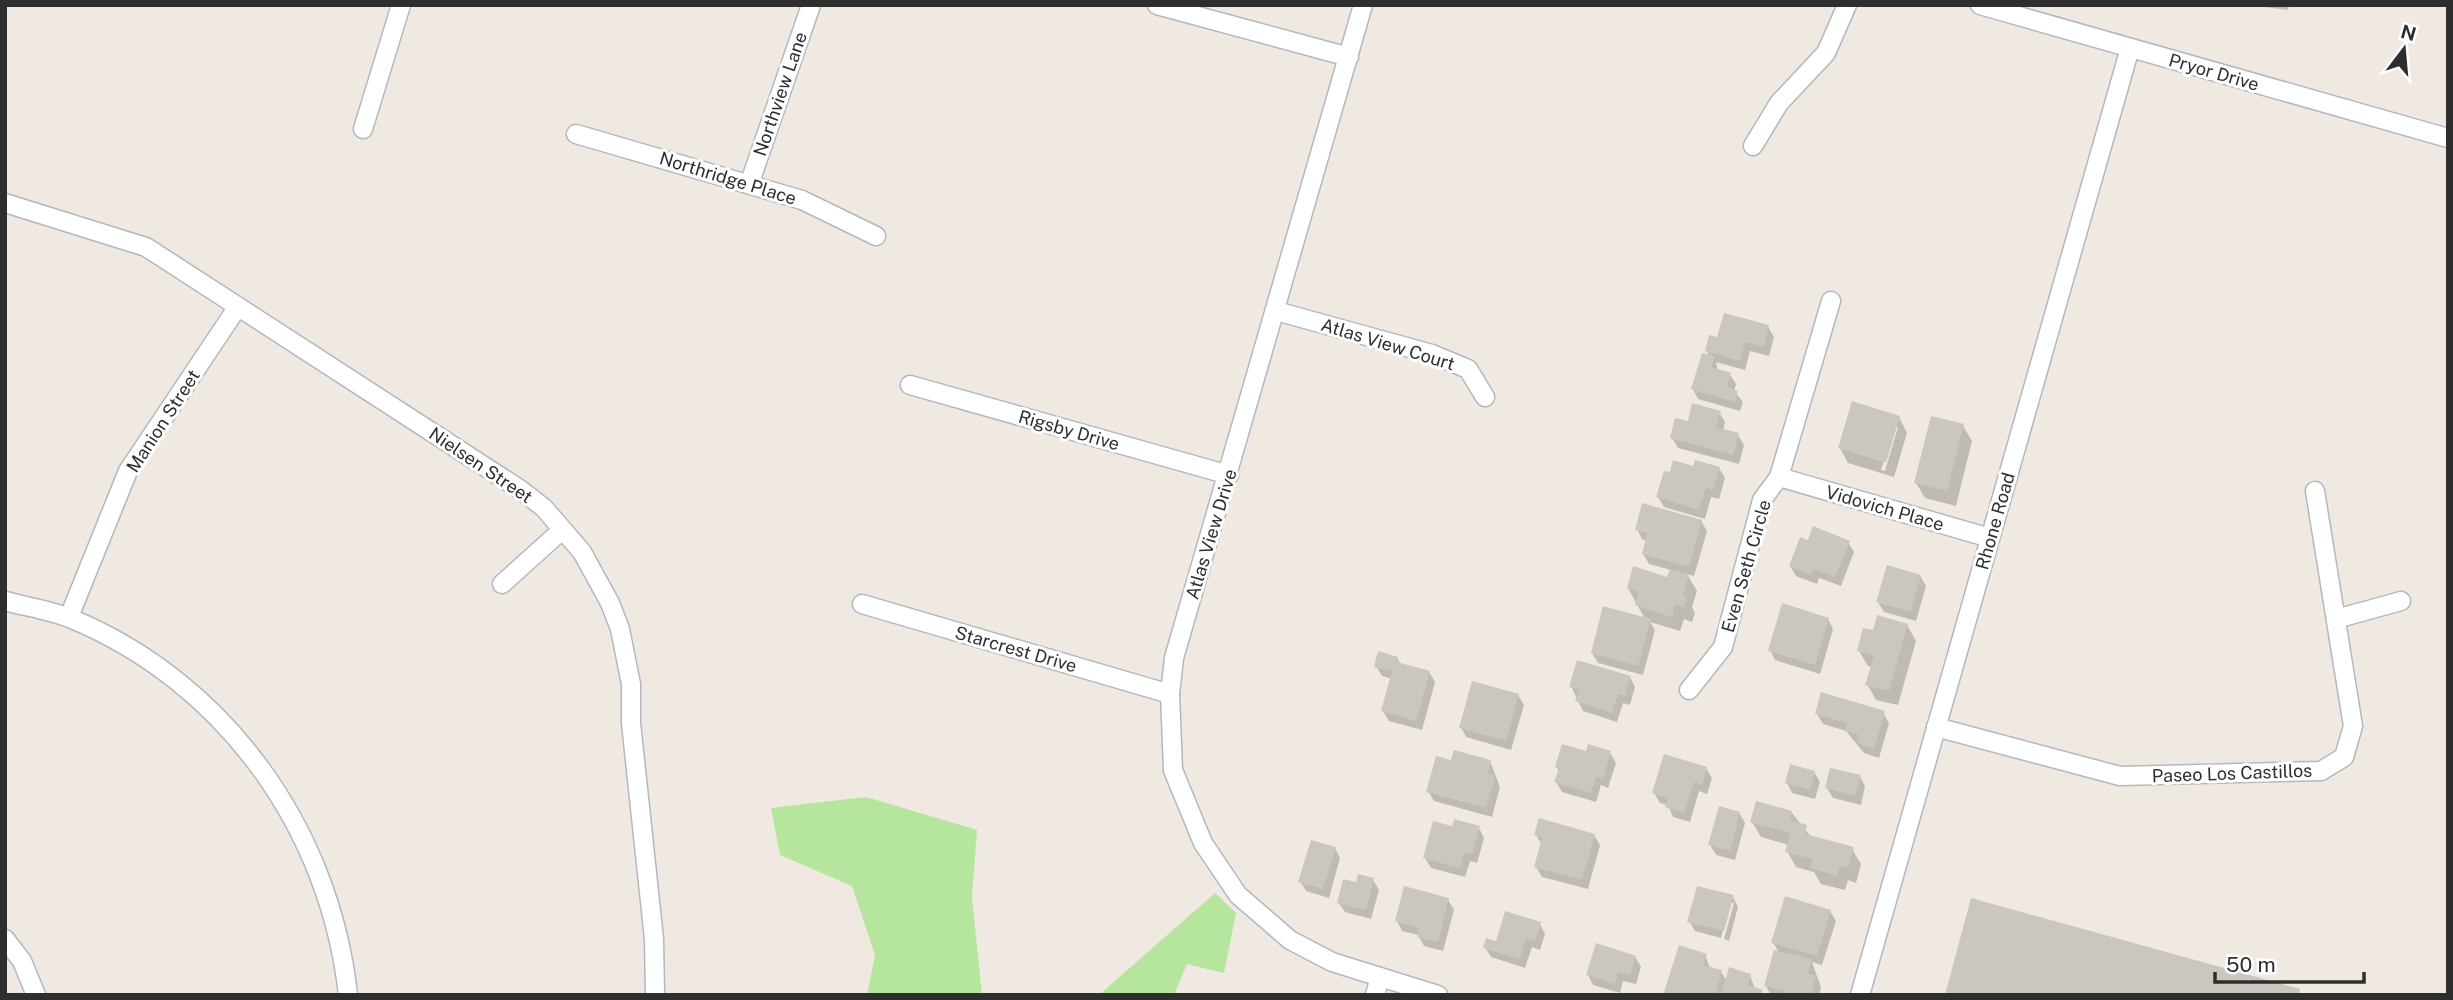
<svg xmlns="http://www.w3.org/2000/svg" width="2453" height="1000" font-family="'Public Sans',sans-serif">
	<rect width="100%" height="100%" fill="#efe9e1"/>
	<g fill="#b6e59e">
		<path d="M 866,797 L 977,830 L 972,898 L 982,995 L 867,995 L 875,955 L 852,886 L 780,855 L 771,808 Z"/>
		<path d="M 1215,893 L 1236,913 L 1224,973 L 1187,964 L 1174,995 L 1099,995 Z"/>
	</g>
	<g fill="#0003" fill-rule="evenodd">
		<path d="M 2248,5 L 2289,5 L 2288,10 Z"/>
		<path d="M 1768,327 L 1774,337 L 1769,356 L 1750,351 L 1745,370 L 1716,362 L 1718,371 L 1730,375 L 1736,384 L 1734,391 L 1743,402 L 1740,411 L 1698,399 L 1693,389 L 1710,357 L 1707,351 L 1718,340 Z"/>
		<path d="M 1719,412 L 1725,422 L 1723,431 L 1738,435 L 1744,445 L 1739,464 L 1678,448 L 1672,438 L 1689,423 Z"/>
		<path d="M 1899,417 L 1907,433 L 1894,477 L 1848,463 L 1840,448 ZM 1895,427 L 1898,427 L 1885,471 L 1881,470 Z"/>
		<path d="M 1963,426 L 1972,441 L 1956,506 L 1925,498 L 1916,483 Z"/>
		<path d="M 1719,468 L 1725,478 L 1719,499 L 1711,497 L 1705,519 L 1664,507 L 1658,497 L 1671,474 Z"/>
		<path d="M 1701,521 L 1707,531 L 1694,576 L 1687,574 L 1697,591 L 1692,607 L 1695,613 L 1692,622 L 1684,619 L 1680,631 L 1650,622 L 1655,630 L 1643,675 L 1598,663 L 1592,653 L 1645,619 L 1628,588 L 1668,579 L 1671,570 L 1649,564 L 1643,554 L 1647,541 L 1642,539 L 1637,529 Z"/>
		<path d="M 1809,542 L 1848,542 L 1854,552 L 1841,586 L 1819,578 L 1817,584 L 1796,576 L 1790,566 Z"/>
		<path d="M 1920,576 L 1926,586 L 1916,621 L 1884,612 L 1878,602 Z"/>
		<path d="M 1828,619 L 1833,629 L 1820,674 L 1775,660 L 1770,650 Z"/>
		<path d="M 1907,625 L 1916,641 L 1898,705 L 1876,700 L 1867,684 L 1872,667 L 1868,666 L 1859,651 L 1874,632 Z"/>
		<path d="M 1397,658 L 1401,665 L 1429,672 L 1435,682 L 1422,730 L 1389,721 L 1383,711 L 1392,679 L 1382,676 L 1376,666 Z"/>
		<path d="M 1630,677 L 1635,687 L 1630,705 L 1623,703 L 1617,722 L 1583,711 L 1571,686 Z"/>
		<path d="M 1518,695 L 1524,705 L 1511,750 L 1466,737 L 1461,727 Z"/>
		<path d="M 1883,713 L 1889,723 L 1879,758 L 1864,753 L 1846,731 L 1823,724 L 1817,714 Z"/>
		<path d="M 1587,753 L 1610,753 L 1616,763 L 1608,788 L 1601,785 L 1596,802 L 1562,792 L 1556,782 L 1559,773 L 1557,767 Z"/>
		<path d="M 1490,761 L 1500,787 L 1492,817 L 1434,801 L 1428,791 L 1452,762 Z"/>
		<path d="M 1706,768 L 1712,778 L 1707,794 L 1699,791 L 1690,822 L 1673,817 L 1668,805 L 1660,803 L 1654,793 Z"/>
		<path d="M 1814,772 L 1820,782 L 1815,799 L 1792,793 L 1787,783 Z"/>
		<path d="M 1860,777 L 1865,786 L 1861,805 L 1833,798 L 1827,788 Z"/>
		<path d="M 1791,812 L 1812,838 L 1852,849 L 1861,864 L 1856,883 L 1848,880 L 1845,890 L 1821,884 L 1814,872 L 1796,867 L 1787,851 L 1789,845 L 1761,837 L 1752,822 Z"/>
		<path d="M 1739,813 L 1745,823 L 1735,860 L 1716,855 L 1710,845 Z"/>
		<path d="M 1453,828 L 1479,828 L 1484,838 L 1477,863 L 1470,861 L 1465,877 L 1431,868 L 1425,858 Z"/>
		<path d="M 1536,835 L 1594,835 L 1600,845 L 1588,889 L 1542,877 L 1536,867 L 1542,845 Z"/>
		<path d="M 1335,848 L 1340,858 L 1329,898 L 1306,891 L 1300,881 Z"/>
		<path d="M 1373,880 L 1379,890 L 1371,919 L 1345,912 L 1339,903 L 1357,884 Z"/>
		<path d="M 1733,897 L 1738,907 L 1729,941 L 1724,939 L 1734,903 L 1730,903 L 1721,938 L 1695,931 L 1689,921 Z"/>
		<path d="M 1448,900 L 1454,910 L 1443,951 L 1424,946 L 1418,935 L 1402,931 L 1397,921 Z"/>
		<path d="M 1830,911 L 1836,921 L 1822,965 L 1812,962 L 1821,987 L 1819,995 L 1771,995 L 1766,986 L 1779,953 L 1773,942 Z"/>
		<path d="M 1540,924 L 1545,934 L 1540,950 L 1532,947 L 1525,968 L 1491,957 L 1485,947 Z"/>
		<path d="M 1705,955 L 1710,968 L 1721,972 L 1727,981 L 1750,975 L 1755,989 L 1764,995 L 1665,995 Z"/>
		<path d="M 1635,957 L 1641,967 L 1636,984 L 1623,981 L 1620,993 L 1593,985 L 1588,975 Z"/>
	</g>
	<g fill="#cbc7bf">
		<path d="M 1724,313 L 1769,325 L 1764,347 L 1745,342 L 1740,361 L 1705,351 L 1709,335 L 1717,337 Z"/>
		<path d="M 1702,353 L 1715,356 L 1711,367 L 1731,373 L 1727,387 L 1738,391 L 1735,402 L 1691,389 Z"/>
		<path d="M 1852,401 L 1900,416 L 1886,463 L 1838,448 Z"/>
		<path d="M 1692,403 L 1721,411 L 1716,427 L 1739,433 L 1733,455 L 1670,438 L 1675,418 L 1688,421 Z"/>
		<path d="M 1931,416 L 1964,424 L 1947,491 L 1914,483 Z"/>
		<path d="M 1673,460 L 1693,466 L 1695,460 L 1720,467 L 1713,490 L 1706,488 L 1699,510 L 1656,497 L 1664,471 L 1670,472 Z"/>
		<path d="M 1642,503 L 1702,520 L 1689,567 L 1642,554 L 1647,533 L 1635,530 Z"/>
		<path d="M 1813,526 L 1850,541 L 1835,577 L 1814,569 L 1811,575 L 1789,566 L 1800,537 L 1808,540 Z"/>
		<path d="M 1887,565 L 1921,575 L 1911,612 L 1876,602 Z"/>
		<path d="M 1633,566 L 1667,577 L 1670,569 L 1689,574 L 1683,595 L 1687,596 L 1684,607 L 1675,605 L 1672,617 L 1635,605 L 1638,592 L 1627,588 Z"/>
		<path d="M 1782,603 L 1829,618 L 1815,665 L 1768,651 Z"/>
		<path d="M 1603,606 L 1651,619 L 1638,666 L 1591,653 Z"/>
		<path d="M 1877,615 L 1908,624 L 1889,691 L 1865,685 L 1874,656 L 1857,651 L 1863,628 L 1873,630 Z"/>
		<path d="M 1378,651 L 1398,657 L 1397,662 L 1430,671 L 1416,721 L 1381,711 L 1392,671 L 1374,667 Z"/>
		<path d="M 1577,660 L 1631,676 L 1625,696 L 1618,694 L 1612,713 L 1575,701 L 1579,689 L 1569,687 Z"/>
		<path d="M 1472,681 L 1519,694 L 1506,741 L 1459,728 Z"/>
		<path d="M 1821,692 L 1885,711 L 1874,749 L 1857,743 L 1859,735 L 1844,731 L 1847,723 L 1815,714 Z"/>
		<path d="M 1562,744 L 1586,751 L 1588,744 L 1611,751 L 1603,779 L 1596,777 L 1591,793 L 1554,782 L 1559,769 L 1555,767 Z"/>
		<path d="M 1454,750 L 1491,760 L 1488,774 L 1495,776 L 1486,808 L 1426,792 L 1436,756 L 1451,760 Z"/>
		<path d="M 1664,754 L 1707,767 L 1702,785 L 1694,782 L 1684,813 L 1665,807 L 1668,798 L 1652,793 Z"/>
		<path d="M 1790,764 L 1815,771 L 1810,790 L 1785,783 Z"/>
		<path d="M 1830,768 L 1861,775 L 1855,796 L 1825,788 Z"/>
		<path d="M 1756,801 L 1792,811 L 1790,820 L 1807,825 L 1805,834 L 1854,847 L 1848,868 L 1840,866 L 1837,876 L 1810,868 L 1813,859 L 1785,852 L 1790,833 L 1750,822 Z"/>
		<path d="M 1719,806 L 1740,812 L 1730,851 L 1708,845 Z"/>
		<path d="M 1539,818 L 1595,834 L 1582,880 L 1534,867 L 1542,838 L 1534,835 Z"/>
		<path d="M 1454,819 L 1480,826 L 1472,854 L 1464,852 L 1460,868 L 1423,858 L 1433,821 L 1452,826 Z"/>
		<path d="M 1311,840 L 1336,847 L 1323,889 L 1298,882 Z"/>
		<path d="M 1358,874 L 1374,878 L 1366,910 L 1337,903 L 1343,879 L 1356,882 Z"/>
		<path d="M 1404,886 L 1449,898 L 1438,942 L 1417,937 L 1419,928 L 1395,921 Z"/>
		<path d="M 1697,886 L 1734,895 L 1724,931 L 1687,922 Z"/>
		<path d="M 1785,896 L 1831,910 L 1817,956 L 1771,943 Z"/>
		<path d="M 1971,898 L 2300,989 L 2299,995 L 1945,995 Z"/>
		<path d="M 1505,911 L 1541,922 L 1535,941 L 1526,938 L 1520,959 L 1483,948 L 1486,938 L 1496,941 Z"/>
		<path d="M 1596,943 L 1636,956 L 1630,975 L 1618,972 L 1615,984 L 1586,975 Z"/>
		<path d="M 1679,945 L 1707,954 L 1703,965 L 1722,970 L 1715,995 L 1663,995 Z"/>
		<path d="M 1774,950 L 1812,959 L 1808,974 L 1816,976 L 1811,995 L 1784,995 L 1785,991 L 1764,986 Z"/>
		<path d="M 1729,967 L 1751,974 L 1748,985 L 1763,990 L 1761,995 L 1721,995 Z"/>
	</g>
	<g fill="none" stroke-linecap="round" stroke-linejoin="round">
		<g stroke="#b4b7c1" stroke-width="21">
			<g id="minor">
				<path d="M 1157,5 L 1349,57"/>
				<path d="M 1363,5 L 1174,658 L 1170,694 L 1173,770 L 1203,843 L 1238,895 L 1290,940 L 1332,962 L 1438,995"/>
				<path d="M 1980,5 L 2448,138"/>
				<path d="M 363,129 L 401,5"/>
				<path d="M 576,134 L 802,200 L 876,236"/>
				<path d="M 1753,146 L 1779,103 L 1826,53 L 1847,5"/>
				<path d="M 750,182 L 811,5"/>
				<path d="M 5,203 L 146,247 L 521,490 L 544,508 L 582,552 L 610,603 L 620,629 L 631,684 L 631,723 L 654,939 L 655,995"/>
				<path d="M 1276,311 L 1432,354 L 1468,369 L 1485,397"/>
				<path d="M 910,385 L 1229,475"/>
				<path d="M 1779,477 L 1990,538"/>
				<path d="M 502,584 L 562,530"/>
				<path d="M 5,601 C 27,607 51,610 72,619 C 226,683 330,830 348,995"/>
				<path d="M 862,604 L 1170,694"/>
				<path d="M 69,617 L 128,471 L 237,308"/>
				<path d="M 2336,619 L 2401,601"/>
				<path d="M 1689,690 L 1723,647 L 1762,500 L 1779,477 L 1831,301"/>
				<path d="M 1936,727 L 2120,776 L 2321,771 L 2344,757 L 2353,726 L 2315,491"/>
				<path d="M 5,939 L 22,961 L 36,995"/>
				<path d="M 1375,995 L 1380,977"/>
				<path d="M 1860,995 L 2130,48"/>
			</g>
		</g>
		<use href="#minor" stroke="#fff" stroke-width="18"/>
	</g>
	<g text-anchor="middle" dominant-baseline="central" stroke-width="6" stroke-linejoin="round" paint-order="stroke">
		<g font-size="18" fill="#2e2e2e" stroke="#fff">
			<text transform="translate(2214 72) rotate(16)">Pryor Drive</text>
			<text transform="translate(780 94) rotate(-71)">Northview Lane</text>
			<text transform="translate(728 178) rotate(17)">Northridge Place</text>
			<text transform="translate(1388 344) rotate(17)">Atlas View Court</text>
			<text transform="translate(163 421) rotate(-57)">Manion Street</text>
			<text transform="translate(1069 430) rotate(16)">Rigsby Drive</text>
			<text transform="translate(481 465) rotate(34)">Nielsen Street</text>
			<text transform="translate(1885 508) rotate(16)">Vidovich Place</text>
			<text transform="translate(1995 521) rotate(-74)">Rhone Road</text>
			<text transform="translate(1211 534) rotate(-73)">Atlas View Drive</text>
			<text transform="translate(1746 566) rotate(-74)">Even Seth Circle</text>
			<text transform="translate(1016 649) rotate(16)">Starcrest Drive</text>
			<text transform="translate(2232 773) rotate(-2)">Paseo Los Castillos</text>
		</g>
	</g>
	<rect width="2453" height="1000" fill="none" stroke="#2e2e2e" stroke-width="14"/>
	<g transform="translate(2404 49) rotate(16)" stroke="#ffffff" stroke-width="5" paint-order="stroke">
	<path d="M0-5L12 26L0 18L-12 26Z" fill="#2e2e2e"/>
	<text y="-10" font-size="19" font-weight="bold" text-anchor="middle" fill="#2e2e2e">N</text>
	</g>
	<path d="M2215 972v10h149v-10" fill="none" stroke="#2e2e2e" stroke-width="3.5"/>
	<text x="2226" y="972" font-size="21" fill="#2e2e2e" stroke="#ffffff" stroke-width="5" paint-order="stroke">50 m</text>
</svg>
